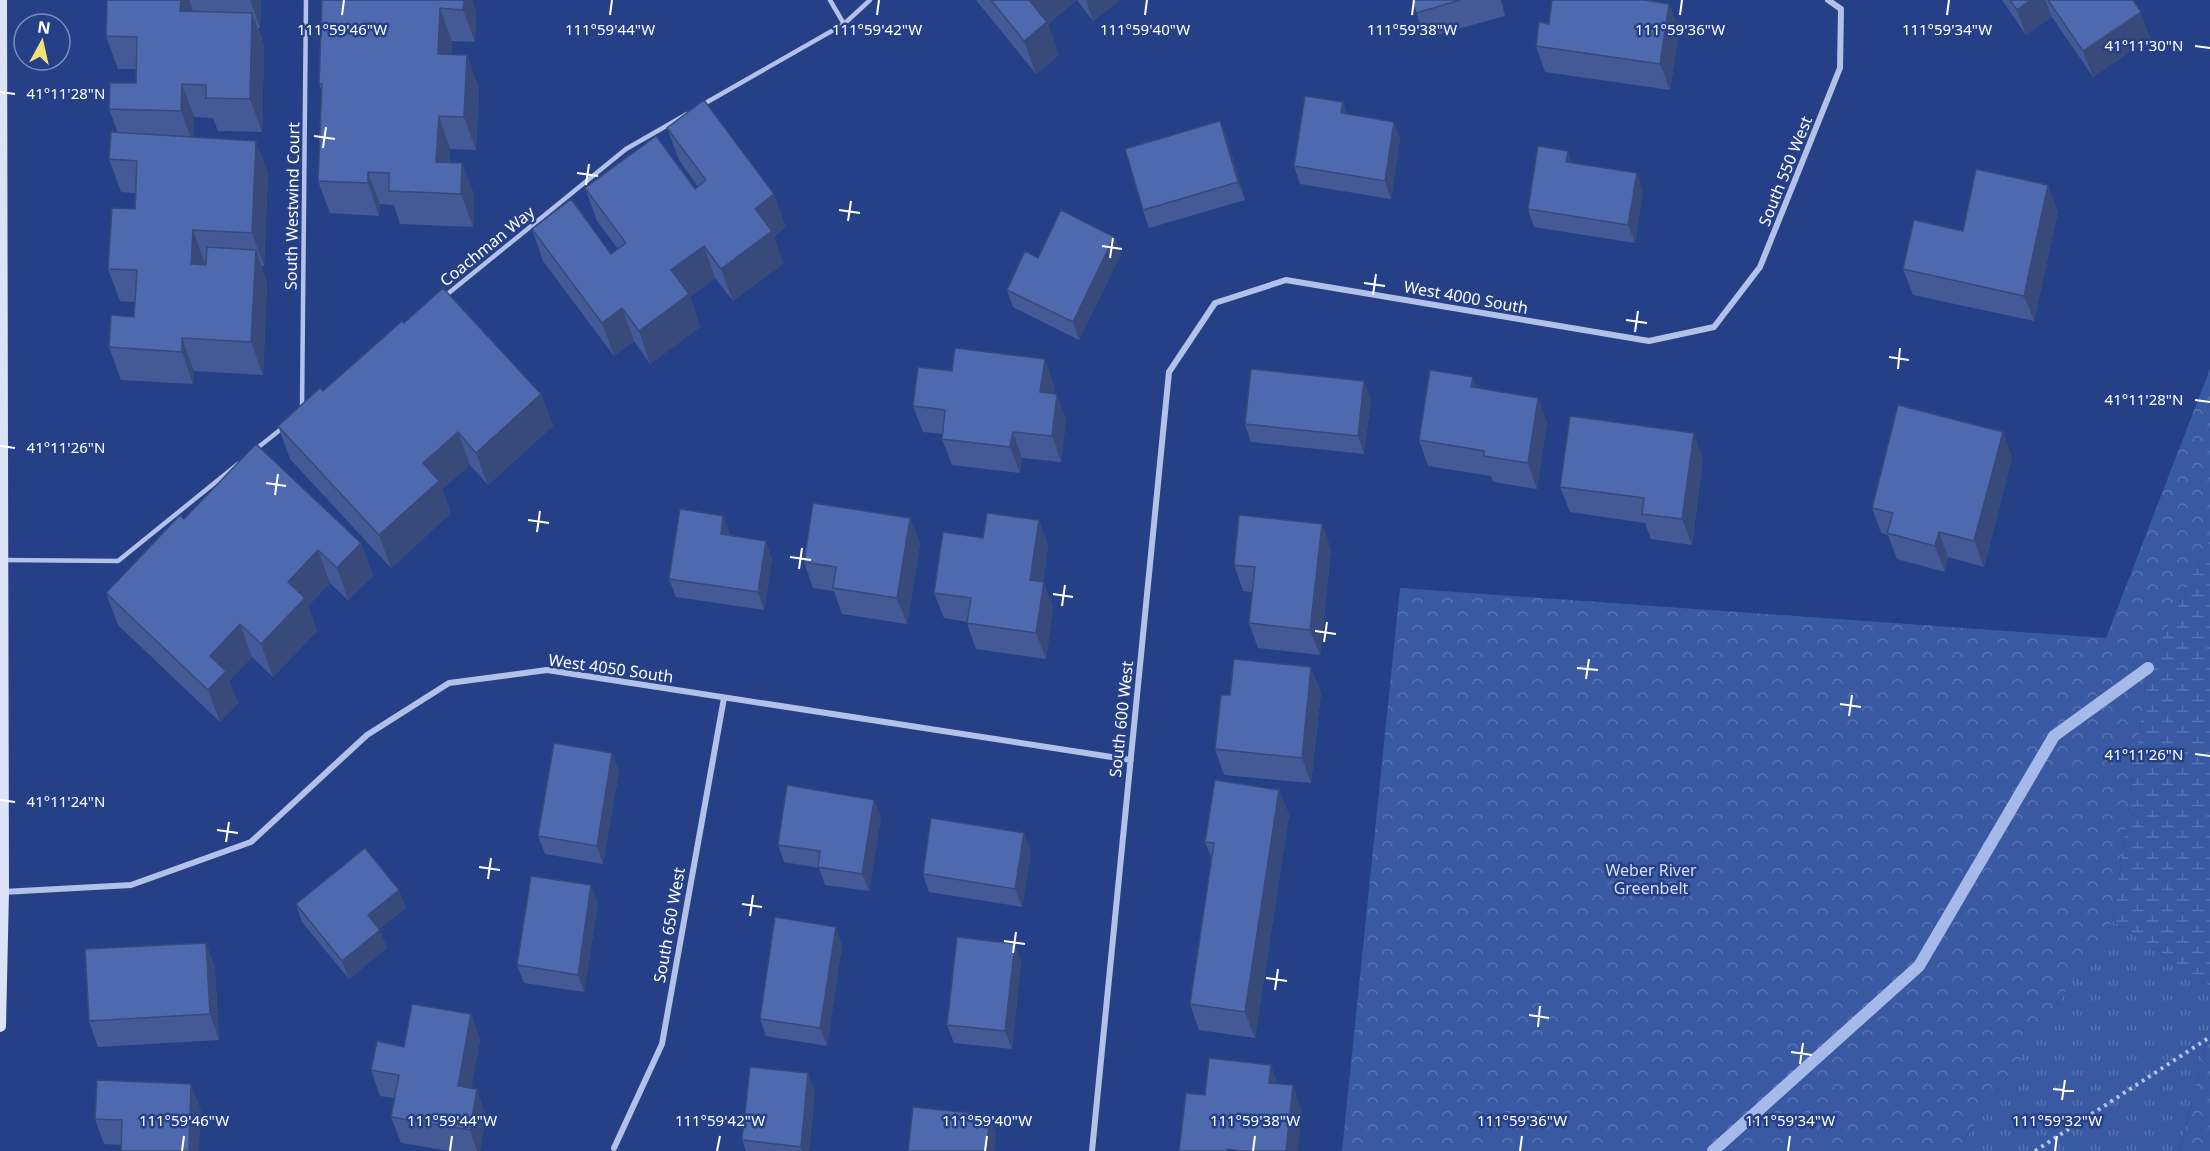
<svg xmlns="http://www.w3.org/2000/svg" width="2210" height="1151" font-family="'Noto Sans',sans-serif">
<defs>
<pattern id="grass-tufts" width="24" height="20" patternUnits="userSpaceOnUse" patternTransform="scale(1.5)"><rect width="24" height="20" fill="#3a59a3"/><path d="M3 7l-1-3M5 7V3M7 7l1-3M15 17l-1-3M17 17v-4M19 17l1-3" fill="none" stroke="#5872b1"/></pattern>
<pattern id="forest-crowns" width="20" height="18" patternUnits="userSpaceOnUse" patternTransform="scale(1.5)"><rect width="20" height="18" fill="#3a59a3"/><path d="M2 6a3 3 0 1 1 6 0M12 15a3 3 0 1 1 6 0" fill="none" stroke="#5872b1"/></pattern>
<pattern id="wetland-marsh" width="20" height="14" patternUnits="userSpaceOnUse" patternTransform="scale(1.5)"><rect width="20" height="14" fill="#3a59a3"/><path d="M1 5h8M5 5V1M11 12h8M15 12V8" fill="none" stroke="#5872b1"/></pattern>
</defs>
<rect width="100%" height="100%" fill="#264087"/>
<path fill="url(#grass-tufts)" d="M 2113,921 L 2210,986 L 2210,1027 L 2180,1151 L 1957,1151 Z"/>
<path fill="url(#forest-crowns)" d="M 2210,369 L 2210,539 L 2148,668 L 2113,921 L 1957,1151 L 1342,1151 L 1400,588 L 2106,638 Z
M 2210,1027 L 2210,1151 L 2180,1151 Z"/>
<path fill="url(#wetland-marsh)" d="M 2210,539 L 2210,986 L 2113,921 L 2148,668 Z"/>
<g fill="none" stroke-linecap="round" stroke-linejoin="round">
<path stroke="#a5bae9" stroke-width="12" d="M 1713,1151 L 1919,966 L 2054,736 L 2148,668"/>
<path stroke="#b1c1e8" stroke-width="4" stroke-dasharray="3 4.5" stroke-linecap="butt" d="M 2035,1151 L 2210,1037"/>
<path stroke="#b1c1e8" stroke-width="4.5" d="M 830,0 L 844,24
M 702,105 L 844,24 L 870,0
M 445,296 L 626,149 L 687,114
M 302,409 L 306,0
M 256,449 L 285,426
M 5,560 L 118,561 L 238,464"/>
<path stroke="#b1c1e8" stroke-width="6" d="M 3,892 L 131,885 L 251,842 L 367,735 L 449,683 L 547,670 L 1131,760
M 614,1148 L 662,1044 L 724,698
M 1092,1151 L 1169,372 L 1215,303 L 1286,280 L 1649,341 L 1714,327 L 1760,267 L 1840,68 L 1841,9 L 1828,0"/>
<path stroke="#dbe3f7" stroke-width="12" d="M 0,1026 L 3,892 L 1,0"/>
</g>
<path fill="#435a96" d="M 107,0 L 261,0 L 260,28 L 258,28 L 264,46 L 262,132 L 218,131 L 213,118 L 194,117 L 193,137 L 268,173 L 264,266 L 261,266 L 267,282 L 263,375 L 194,371 L 193,384 L 121,380 L 109,347 L 134,317 L 135,302 L 120,301 L 108,269 L 135,209 L 135,193 L 121,192 L 109,159 L 118,133 L 109,109 L 136,83 L 136,69 L 118,69 L 106,36 Z
M 322,0 L 472,0 L 476,13 L 475,42 L 452,41 L 451,55 L 479,88 L 476,150 L 450,149 L 450,162 L 462,163 L 474,195 L 473,227 L 400,224 L 394,205 L 380,204 L 379,216 L 330,213 L 318,181 L 322,92 L 319,84 Z
M 976,0 L 1120,0 L 1093,21 L 1077,0 L 1048,24 L 1059,55 L 1036,74 Z
M 1412,0 L 1501,0 L 1505,16 L 1425,38 Z
M 1552,0 L 1650,0 L 1650,1 L 1669,4 L 1679,30 L 1670,90 L 1545,72 L 1536,46 L 1549,24 Z
M 2002,0 L 2133,0 L 2150,38 L 2093,77 L 2052,17 L 2026,35 Z
M 1343,102 L 1347,114 L 1400,139 L 1391,199 L 1300,184 L 1294,166 Z
M 1220,121 L 1227,139 L 1245,200 L 1149,228 L 1143,210 Z
M 667,128 L 786,227 L 774,237 L 783,264 L 733,301 L 715,278 L 690,297 L 700,327 L 650,364 L 634,341 L 614,356 L 543,261 L 532,229 L 611,254 L 618,249 L 597,221 L 585,188 L 695,189 L 698,187 L 679,160 Z
M 1643,191 L 1635,243 L 1534,227 L 1528,209 Z
M 2058,211 L 2034,321 L 1913,295 L 1903,269 L 1963,231 Z
M 1114,237 L 1121,254 L 1079,340 L 1013,307 L 1007,290 L 1038,258 Z
M 404,323 L 541,394 L 553,426 L 488,485 L 470,465 L 442,489 L 451,513 L 391,568 L 290,459 L 278,426 L 323,391 Z
M 1054,385 L 1053,393 L 1066,419 L 1061,462 L 1022,458 L 1020,473 L 952,465 L 942,439 L 943,434 L 923,432 L 913,406 Z
M 1476,388 L 1538,398 L 1547,423 L 1537,489 L 1493,482 L 1491,476 L 1428,466 L 1419,440 Z
M 1371,399 L 1364,454 L 1251,442 L 1245,424 Z
M 2003,432 L 2012,458 L 1984,567 L 1948,557 L 1945,572 L 1897,559 L 1888,535 L 1881,533 L 1872,508 Z
M 1703,459 L 1692,545 L 1651,539 L 1645,523 L 1570,512 L 1560,487 Z
M 723,516 L 729,535 L 772,559 L 764,610 L 676,597 L 669,579 Z
M 910,518 L 920,544 L 907,624 L 842,614 L 834,591 L 813,588 L 804,562 Z
M 1039,520 L 1048,546 L 1043,582 L 1053,608 L 1046,659 L 976,649 L 967,623 L 967,622 L 944,618 L 934,593 L 983,538 Z
M 1322,524 L 1331,550 L 1320,655 L 1258,648 L 1249,623 L 1252,592 L 1243,591 L 1234,565 Z
M 361,543 L 373,576 L 348,600 L 330,583 L 308,606 L 317,631 L 273,677 L 252,657 L 229,681 L 238,703 L 220,722 L 118,625 L 106,593 Z
M 1321,692 L 1311,783 L 1224,775 L 1215,749 L 1230,695 Z
M 619,771 L 603,864 L 545,854 L 538,836 Z
M 1279,790 L 1289,815 L 1255,1038 L 1199,1030 L 1190,1004 L 1212,859 L 1205,842 Z
M 881,817 L 869,891 L 825,885 L 819,868 L 784,862 L 778,845 Z
M 1031,851 L 1022,907 L 929,892 L 923,874 Z
M 598,903 L 584,992 L 524,983 L 517,965 Z
M 296,904 L 406,908 L 379,929 L 387,948 L 349,979 L 302,922 Z
M 206,943 L 215,969 L 219,1040 L 98,1047 L 89,1021 Z
M 842,945 L 827,1046 L 766,1036 L 760,1019 Z
M 1021,961 L 1012,1049 L 954,1043 L 947,1025 Z
M 471,1014 L 480,1040 L 471,1088 L 486,1115 L 480,1151 L 450,1151 L 401,1143 L 391,1117 L 395,1098 L 380,1096 L 371,1070 L 404,1047 Z
M 815,1091 L 809,1151 L 746,1151 L 742,1140 Z
M 201,1110 L 122,1145 L 104,1144 L 95,1119 Z"/>
<path fill="#374a7a" d="M 181,0 L 189,0 L 193,11 L 180,11 Z
M 250,0 L 261,0 L 260,28 Z
M 464,0 L 472,0 L 476,13 L 475,42 L 463,10 Z
M 1028,0 L 1077,0 L 1048,24 L 1059,55 L 1036,74 L 1024,41 Z
M 1086,0 L 1120,0 L 1093,21 Z
M 2031,0 L 2045,0 L 2052,17 L 2026,35 L 2017,10 Z
M 1669,4 L 1679,30 L 1670,90 L 1660,64 Z
M 440,8 L 452,41 L 450,87 L 438,54 Z
M 2141,12 L 2150,38 L 2093,77 L 2083,51 Z
M 252,13 L 264,46 L 262,132 L 250,99 Z
M 467,55 L 479,88 L 476,150 L 464,117 Z
M 182,84 L 194,117 L 193,144 L 181,111 Z
M 1343,102 L 1349,119 L 1341,113 Z
M 439,116 L 450,149 L 448,194 L 436,162 Z
M 1220,121 L 1227,139 L 1245,200 L 1238,182 Z
M 1394,122 L 1400,139 L 1391,199 L 1385,181 Z
M 256,141 L 268,173 L 264,266 L 252,233 Z
M 1568,151 L 1574,169 L 1566,162 Z
M 462,163 L 474,195 L 473,227 L 461,194 Z
M 368,172 L 380,204 L 379,216 L 368,183 Z
M 1637,173 L 1643,191 L 1635,243 L 1628,225 Z
M 2048,185 L 2058,211 L 2034,321 L 2024,296 Z
M 774,194 L 786,227 L 774,237 L 783,264 L 733,301 L 721,269 L 755,209 Z
M 193,230 L 205,263 L 203,297 L 191,264 Z
M 1114,237 L 1121,254 L 1079,340 L 1073,322 Z
M 704,246 L 715,278 L 690,297 L 700,327 L 650,364 L 639,331 L 671,270 Z
M 256,250 L 267,282 L 263,375 L 251,342 Z
M 622,308 L 634,341 L 614,356 L 602,323 Z
M 182,338 L 194,371 L 193,384 L 182,352 Z
M 1045,359 L 1054,385 L 1050,418 L 1040,392 Z
M 1473,377 L 1482,403 L 1471,387 Z
M 1364,381 L 1371,399 L 1364,454 L 1358,436 Z
M 541,394 L 553,426 L 488,485 L 476,453 Z
M 1057,394 L 1066,419 L 1061,462 L 1052,436 Z
M 1538,398 L 1547,423 L 1537,489 L 1528,463 Z
M 458,432 L 470,465 L 442,489 L 451,513 L 391,568 L 379,535 L 423,463 Z
M 1013,432 L 1022,458 L 1020,473 L 1010,447 Z
M 2003,432 L 2012,458 L 1984,567 L 1974,541 Z
M 1694,433 L 1703,459 L 1692,545 L 1682,519 Z
M 723,516 L 730,533 L 727,552 L 721,534 Z
M 910,518 L 920,544 L 907,624 L 897,598 Z
M 1039,520 L 1048,546 L 1040,606 L 1030,580 Z
M 1322,524 L 1331,550 L 1320,655 L 1310,630 Z
M 1939,532 L 1948,557 L 1945,572 L 1935,546 Z
M 766,541 L 772,559 L 764,610 L 758,592 Z
M 361,543 L 373,576 L 348,600 L 337,568 Z
M 318,550 L 330,583 L 308,606 L 317,631 L 273,677 L 261,644 L 288,582 Z
M 1044,582 L 1053,608 L 1046,659 L 1036,633 Z
M 240,624 L 252,657 L 229,681 L 238,703 L 220,722 L 208,690 L 210,656 Z
M 1311,667 L 1321,692 L 1311,783 L 1302,758 Z
M 612,753 L 619,771 L 603,864 L 597,846 Z
M 1279,790 L 1289,815 L 1255,1038 L 1245,1012 Z
M 874,800 L 881,817 L 869,891 L 862,874 Z
M 1024,833 L 1031,851 L 1022,907 L 1015,889 Z
M 591,885 L 598,903 L 584,992 L 578,975 Z
M 399,890 L 406,908 L 374,933 L 368,915 Z
M 836,927 L 842,945 L 827,1046 L 820,1028 Z
M 380,930 L 387,948 L 349,979 L 342,961 Z
M 206,943 L 215,969 L 219,1040 L 210,1014 Z
M 1015,944 L 1021,961 L 1012,1049 L 1005,1031 Z
M 471,1014 L 480,1040 L 467,1112 L 458,1086 Z
M 1271,1065 L 1280,1091 L 1269,1083 Z
M 808,1073 L 815,1091 L 809,1151 L 802,1151 L 801,1147 Z
M 191,1084 L 201,1110 L 199,1151 L 189,1151 Z
M 1293,1085 L 1302,1111 L 1298,1151 L 1286,1151 Z
M 477,1089 L 486,1115 L 480,1151 L 477,1151 L 470,1130 Z
M 990,1115 L 996,1133 L 995,1151 L 986,1151 Z"/>
<path fill="#4e69ae" stroke="#374a7a" stroke-width="1.5" d="M 107,0 L 181,0 L 180,11 L 252,13 L 250,99 L 206,98 L 206,85 L 182,84 L 181,111 L 109,109 L 110,83 L 136,83 L 137,37 L 106,36 Z
M 322,0 L 464,0 L 463,10 L 440,8 L 438,54 L 467,55 L 464,117 L 439,116 L 436,162 L 462,163 L 461,194 L 389,191 L 389,173 L 368,172 L 368,183 L 318,181 L 322,84 L 319,84 Z
M 991,0 L 1029,0 L 1047,22 L 1024,41 Z
M 1412,0 L 1460,0 L 1416,13 Z
M 1552,0 L 1644,0 L 1669,4 L 1660,64 L 1536,46 L 1539,22 L 1549,24 Z
M 2010,0 L 2031,0 L 2017,10 Z
M 2048,0 L 2133,0 L 2141,12 L 2083,51 Z
M 1305,96 L 1343,102 L 1341,113 L 1394,122 L 1385,181 L 1294,166 Z
M 704,100 L 774,194 L 755,209 L 772,231 L 721,269 L 704,246 L 671,270 L 689,294 L 639,331 L 622,308 L 602,323 L 532,229 L 571,199 L 611,254 L 626,243 L 585,188 L 656,136 L 695,189 L 706,180 L 667,128 Z
M 1220,121 L 1238,182 L 1143,210 L 1125,149 Z
M 111,132 L 256,141 L 252,233 L 193,230 L 191,264 L 206,265 L 207,247 L 256,250 L 251,342 L 182,338 L 182,352 L 109,347 L 111,315 L 134,317 L 137,270 L 108,269 L 112,208 L 135,209 L 137,161 L 109,159 Z
M 1538,146 L 1568,151 L 1566,162 L 1637,173 L 1628,225 L 1528,209 Z
M 1976,169 L 2048,185 L 2024,296 L 1903,269 L 1914,220 L 1963,231 Z
M 1061,210 L 1114,237 L 1073,322 L 1007,290 L 1025,251 L 1038,258 Z
M 443,288 L 541,394 L 476,453 L 458,432 L 423,463 L 439,481 L 379,535 L 278,426 L 320,388 L 323,391 L 402,321 L 404,323 Z
M 955,348 L 1045,359 L 1040,392 L 1057,394 L 1052,436 L 1013,432 L 1010,447 L 942,439 L 945,410 L 913,406 L 918,367 L 952,371 Z
M 1251,369 L 1364,381 L 1358,436 L 1245,424 Z
M 1430,370 L 1473,377 L 1471,387 L 1538,398 L 1528,463 L 1484,456 L 1484,451 L 1419,440 Z
M 1898,405 L 2003,432 L 1974,541 L 1939,532 L 1935,546 L 1887,533 L 1893,513 L 1872,508 Z
M 1570,416 L 1694,433 L 1682,519 L 1642,514 L 1644,498 L 1560,487 Z
M 256,444 L 361,543 L 337,568 L 318,550 L 288,582 L 305,598 L 261,644 L 240,624 L 210,656 L 226,671 L 208,690 L 106,593 L 180,515 L 184,519 Z
M 813,503 L 910,518 L 897,598 L 833,588 L 836,567 L 804,562 Z
M 680,509 L 723,516 L 721,534 L 766,541 L 758,592 L 669,579 Z
M 987,513 L 1039,520 L 1030,580 L 1044,582 L 1036,633 L 967,623 L 971,598 L 934,593 L 943,532 L 983,538 Z
M 1239,515 L 1322,524 L 1310,630 L 1249,623 L 1255,567 L 1234,565 Z
M 1234,659 L 1311,667 L 1302,758 L 1215,749 L 1221,695 L 1230,695 Z
M 554,743 L 612,753 L 597,846 L 538,836 Z
M 1215,780 L 1279,790 L 1245,1012 L 1190,1004 L 1214,843 L 1205,842 Z
M 787,785 L 874,800 L 862,874 L 818,867 L 820,851 L 778,845 Z
M 931,818 L 1024,833 L 1015,889 L 923,874 Z
M 365,848 L 399,890 L 368,915 L 380,930 L 342,961 L 296,904 Z
M 531,876 L 591,885 L 578,975 L 517,965 Z
M 775,917 L 836,927 L 820,1028 L 760,1019 Z
M 957,937 L 1015,944 L 1005,1031 L 947,1025 Z
M 206,943 L 210,1014 L 89,1021 L 85,949 Z
M 412,1004 L 471,1014 L 458,1086 L 477,1089 L 470,1130 L 391,1117 L 399,1075 L 371,1070 L 377,1041 L 404,1047 Z
M 1209,1058 L 1271,1065 L 1269,1083 L 1293,1085 L 1286,1151 L 1241,1151 L 1227,1149 L 1227,1151 L 1179,1151 L 1186,1093 L 1205,1095 Z
M 750,1067 L 808,1073 L 801,1147 L 742,1140 Z
M 97,1080 L 191,1084 L 189,1151 L 121,1151 L 122,1120 L 95,1119 Z
M 913,1107 L 990,1115 L 986,1151 L 908,1151 Z"/>
<path fill="none" stroke="#fff" stroke-width="2" d="M 342,15 L 344,0M 610,15 L 612,0M 877,15 L 879,0M 1145,15 L 1147,0M 1412,15 L 1414,0M 1680,15 L 1682,0M 1947,15 L 1949,0M 2195,46 L 2210,48M 0,92 L 15,94M 314,136 L 335,139M 323,148 L 326,127M 577,173 L 598,176M 586,185 L 589,164M 839,210 L 860,213M 848,221 L 851,201M 1102,246 L 1122,249M 1110,258 L 1113,238M 1364,283 L 1385,286M 1373,295 L 1376,274M 1626,320 L 1647,323M 1635,332 L 1638,311M 1889,357 L 1909,360M 1898,369 L 1900,348M 2195,400 L 2210,402M 0,446 L 15,448M 266,483 L 286,486M 275,495 L 278,474M 528,520 L 549,523M 537,532 L 540,511M 790,557 L 811,560M 799,569 L 802,548M 1053,594 L 1073,597M 1062,606 L 1065,585M 1315,631 L 1336,634M 1324,642 L 1327,622M 1577,668 L 1598,670M 1586,679 L 1589,659M 1840,704 L 1861,707M 1849,716 L 1852,695M 2195,754 L 2210,756M 0,800 L 15,802M 217,830 L 238,833M 226,842 L 229,822M 479,867 L 500,870M 488,879 L 491,858M 742,904 L 762,907M 750,916 L 753,895M 1004,941 L 1025,944M 1013,953 L 1016,932M 1266,978 L 1287,981M 1275,990 L 1278,969M 1529,1015 L 1549,1018M 1538,1027 L 1540,1006M 1791,1052 L 1812,1055M 1800,1064 L 1803,1043M 2053,1089 L 2074,1091M 2062,1100 L 2065,1080M 182,1151 L 184,1136M 450,1151 L 452,1136M 717,1151 L 720,1136M 985,1151 L 987,1136M 1253,1151 L 1255,1136M 1520,1151 L 1522,1136M 1788,1151 L 1790,1136M 2055,1151 L 2057,1136"/>
<g text-anchor="middle" stroke-width="5" stroke-linejoin="round" paint-order="stroke">
<g font-size="16" fill="#fff" stroke="#264087">
<text transform="translate(1785 171) rotate(-68)" y="6">South 550 West</text>
<text transform="translate(292 206) rotate(-89)" y="6">South Westwind Court</text>
<text transform="translate(487 246) rotate(-39)" y="6">Coachman Way</text>
<text transform="translate(1466 297) rotate(10)" y="6">West 4000 South</text>
<text transform="translate(611 668) rotate(8)" y="6">West 4050 South</text>
<text transform="translate(1121 719) rotate(-84)" y="6">South 600 West</text>
<text transform="translate(669 925) rotate(-80)" y="6">South 650 West</text>
</g>
<g font-size="16" fill="#d5def7" stroke="#264087">
<text x="1651" y="876">Weber River<tspan x="1651" dy="18">Greenbelt</tspan></text>
</g>
</g>
<g font-size="15" text-anchor="middle" fill="#fff" stroke="#264087" stroke-width="5" stroke-linejoin="round" paint-order="stroke">
<text x="342" y="35">111°59'46"W</text>
<text x="610" y="35">111°59'44"W</text>
<text x="877" y="35">111°59'42"W</text>
<text x="1145" y="35">111°59'40"W</text>
<text x="1412" y="35">111°59'38"W</text>
<text x="1680" y="35">111°59'36"W</text>
<text x="1947" y="35">111°59'34"W</text>
<text x="2144" y="51">41°11'30"N</text>
<text x="66" y="99">41°11'28"N</text>
<text x="2144" y="405">41°11'28"N</text>
<text x="66" y="453">41°11'26"N</text>
<text x="2144" y="760">41°11'26"N</text>
<text x="66" y="807">41°11'24"N</text>
<text x="184" y="1126">111°59'46"W</text>
<text x="452" y="1126">111°59'44"W</text>
<text x="720" y="1126">111°59'42"W</text>
<text x="987" y="1126">111°59'40"W</text>
<text x="1255" y="1126">111°59'38"W</text>
<text x="1522" y="1126">111°59'36"W</text>
<text x="1790" y="1126">111°59'34"W</text>
<text x="2057" y="1126">111°59'32"W</text>
</g>
<g transform="translate(42 42) rotate(8)"><circle r="28" fill="#264087" stroke="#7d8cb7" stroke-width="1.5"/>
<path d="M0-4.5L10 22L0 15L-10 22Z" fill="#f2e276"/>
<text y="-9" font-size="16" font-weight="bold" text-anchor="middle" fill="#ffffff">N</text>
</g>
</svg>
